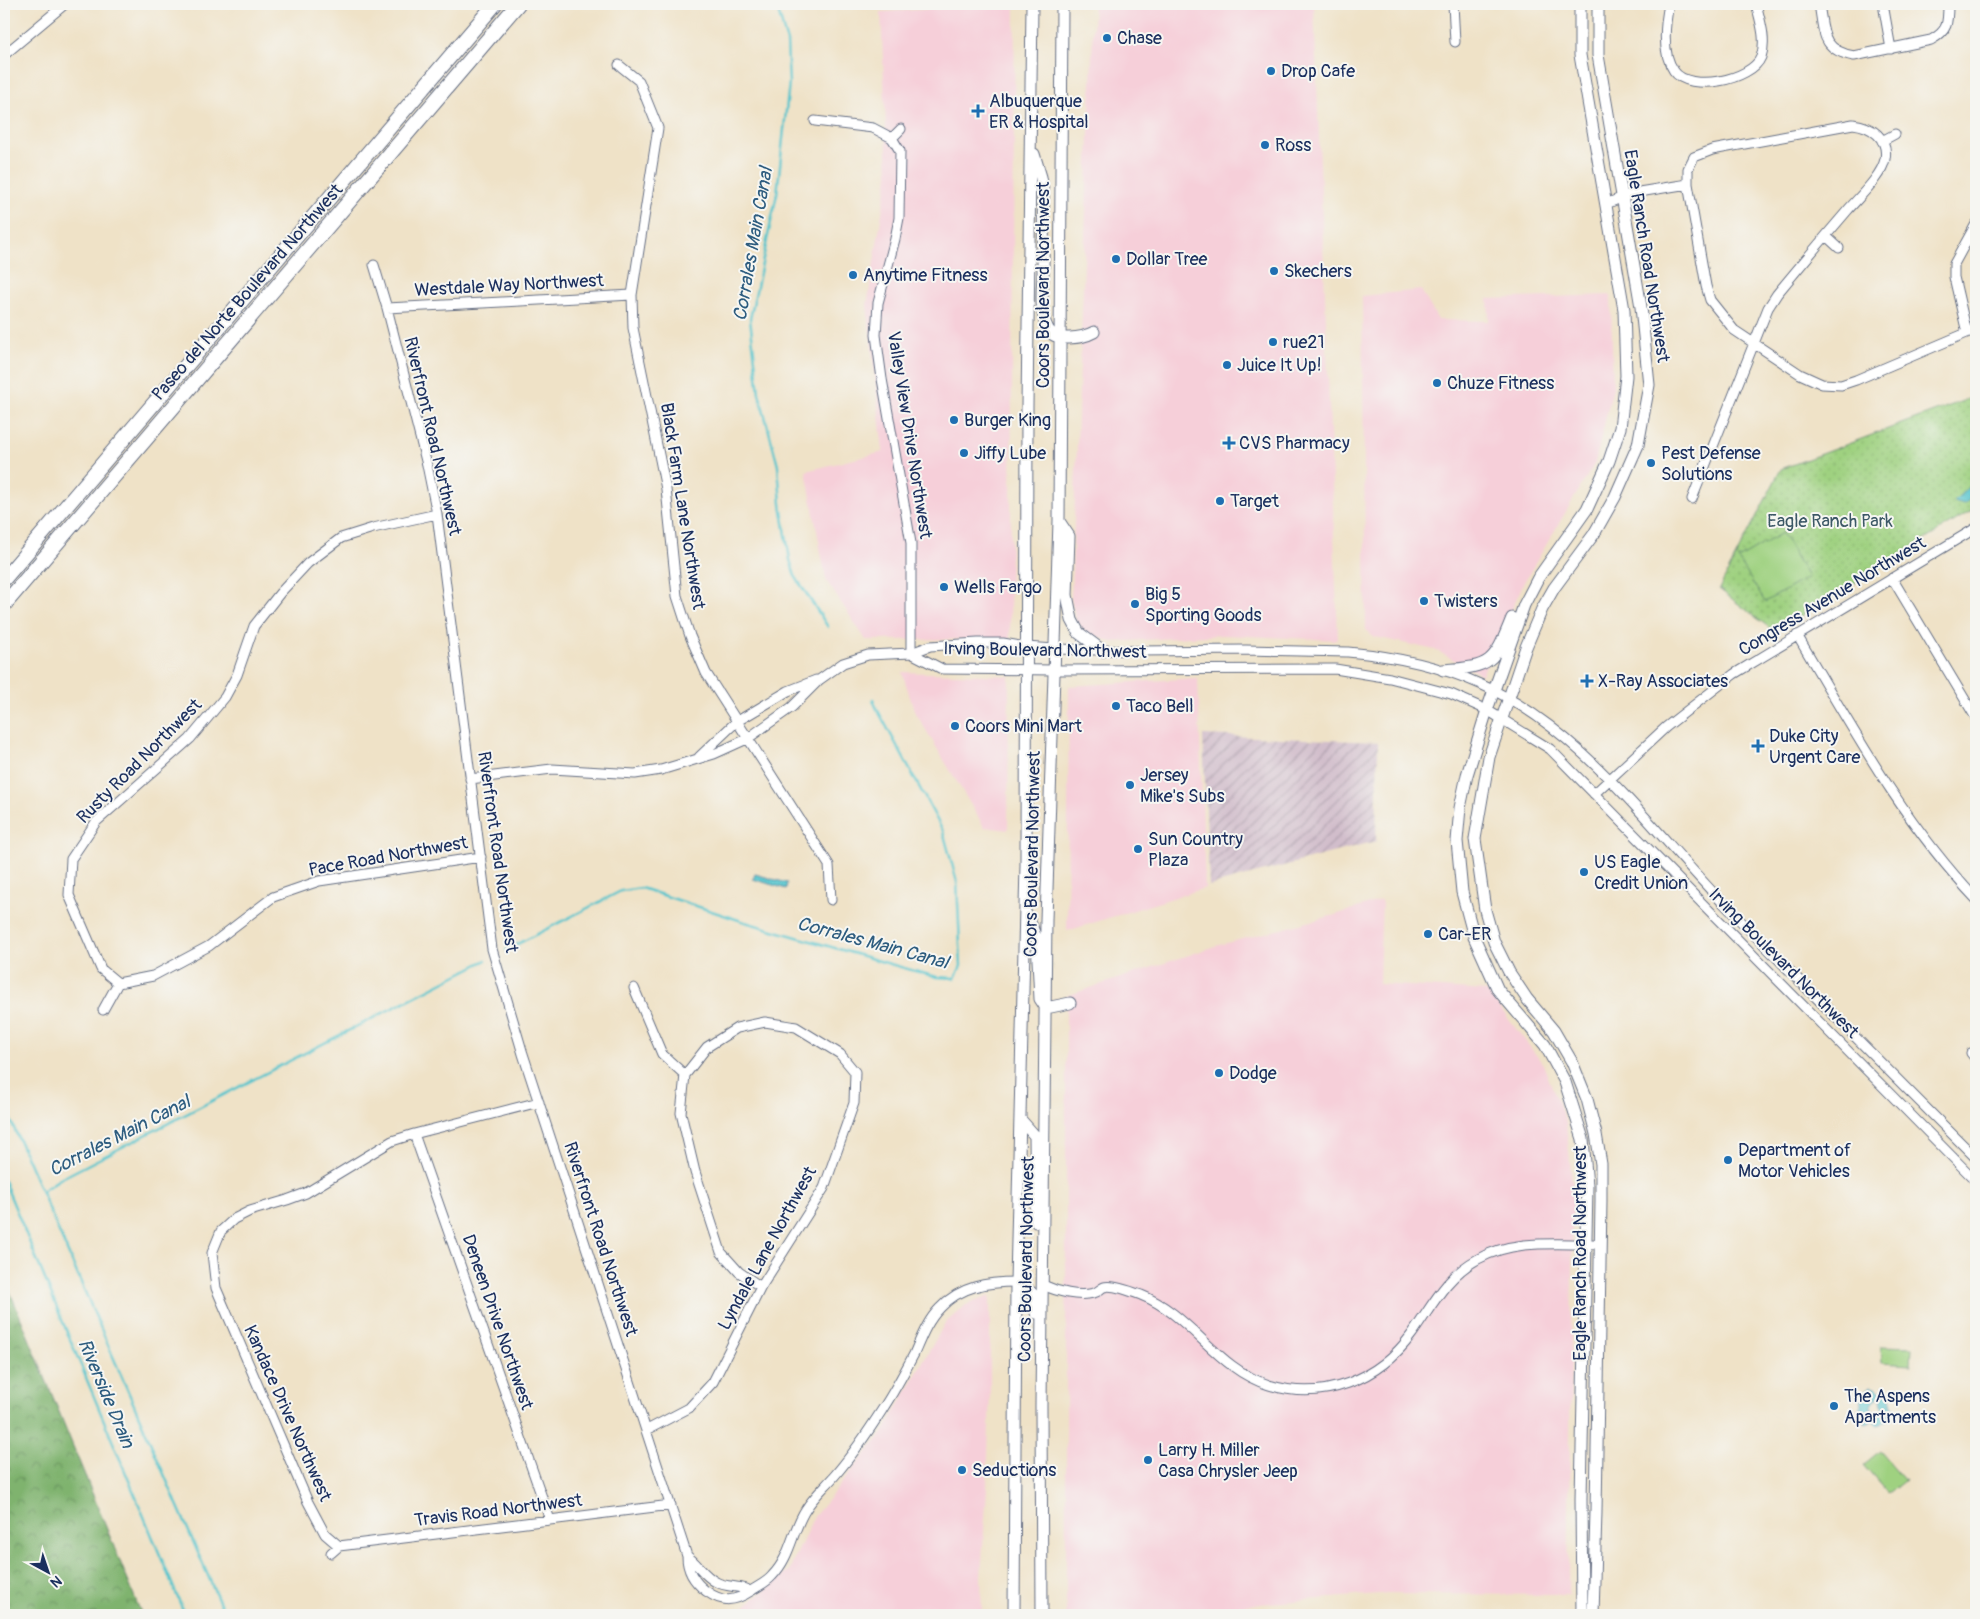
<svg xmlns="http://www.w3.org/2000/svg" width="1980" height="1619" font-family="Pangolin,sans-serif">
<defs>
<pattern id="industrial-furrows" width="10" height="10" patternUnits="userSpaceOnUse" patternTransform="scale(1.25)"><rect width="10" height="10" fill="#d1bdcb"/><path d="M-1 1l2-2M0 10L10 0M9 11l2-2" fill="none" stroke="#a99aa8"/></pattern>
<pattern id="grass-dots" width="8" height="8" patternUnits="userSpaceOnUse" patternTransform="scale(1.25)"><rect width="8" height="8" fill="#9fd180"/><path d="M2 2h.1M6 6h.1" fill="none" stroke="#88b471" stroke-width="1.8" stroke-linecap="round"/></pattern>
<pattern id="forest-crowns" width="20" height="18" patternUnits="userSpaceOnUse" patternTransform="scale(1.25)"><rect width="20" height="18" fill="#7fb36e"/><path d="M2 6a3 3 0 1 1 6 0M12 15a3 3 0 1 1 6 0" fill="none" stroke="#67925e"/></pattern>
<pattern id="water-ripples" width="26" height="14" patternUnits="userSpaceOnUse" patternTransform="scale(1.25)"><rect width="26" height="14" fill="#58c5cd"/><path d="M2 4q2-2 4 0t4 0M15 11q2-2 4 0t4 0" fill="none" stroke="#48a0aa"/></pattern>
</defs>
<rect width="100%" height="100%" fill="#f6f6f2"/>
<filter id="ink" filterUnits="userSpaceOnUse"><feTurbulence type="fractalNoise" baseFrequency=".02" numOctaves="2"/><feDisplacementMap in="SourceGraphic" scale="10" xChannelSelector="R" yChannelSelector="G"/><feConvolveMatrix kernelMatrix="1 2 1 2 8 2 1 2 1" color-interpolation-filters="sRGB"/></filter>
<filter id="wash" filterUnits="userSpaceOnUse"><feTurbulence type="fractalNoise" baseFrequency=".0096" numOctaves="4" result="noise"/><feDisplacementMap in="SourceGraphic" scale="20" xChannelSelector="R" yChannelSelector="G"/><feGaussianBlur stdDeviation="1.12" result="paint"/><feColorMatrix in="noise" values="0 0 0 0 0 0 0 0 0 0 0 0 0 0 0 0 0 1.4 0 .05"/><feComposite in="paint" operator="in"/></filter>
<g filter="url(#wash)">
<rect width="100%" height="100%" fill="#efe2c7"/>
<path fill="#f6cfd9" d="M 1015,4 L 1010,639 L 866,640 L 826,580 L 806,471 L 883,452 L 867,305 L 888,176 L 881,12 Z
M 1094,4 L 1314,4 L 1338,640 L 1222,635 L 1112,642 L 1084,631 L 1076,620 L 1071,599 Z
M 1421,290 L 1438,320 L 1489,321 L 1488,299 L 1611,295 L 1613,388 L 1595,463 L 1524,582 L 1482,675 L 1435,650 L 1371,636 L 1366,630 L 1362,296 Z
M 902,672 L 1009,676 L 1008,830 L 984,827 L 914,710 Z
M 1198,678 L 1205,888 L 1067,931 L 1069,686 Z
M 1382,900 L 1379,984 L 1487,991 L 1543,1064 L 1566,1123 L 1573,1190 L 1568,1595 L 1378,1594 L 1128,1615 L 1066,1615 L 1066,996 L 1219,945 L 1335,915 Z
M 990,1296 L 990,1389 L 987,1489 L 981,1576 L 982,1614 L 734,1615 L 789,1571 L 813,1518 L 883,1433 L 945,1323 L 966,1305 Z"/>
<path fill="url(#industrial-furrows)" d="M 1203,735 L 1378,742 L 1376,841 L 1209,886 Z"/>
<path fill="url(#grass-dots)" stroke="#5d806f" d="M 1976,396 L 1976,508 L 1775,632 L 1719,589 L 1781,469 Z"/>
<path fill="url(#forest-crowns)" stroke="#4d7166" d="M 4,1276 L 4,1277 L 142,1615 L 4,1615 Z"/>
<path fill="#9fd180" stroke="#5d806f" d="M 1782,533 L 1808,577 L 1765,602 L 1738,559 Z
M 1881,1346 L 1912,1347 L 1911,1365 L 1882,1363 Z
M 1880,1451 L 1905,1480 L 1888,1494 L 1863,1465 Z"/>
<path fill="url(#water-ripples)" stroke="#3a7a96" d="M 1976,480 L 1976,494 L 1964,504 L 1954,501 Z
M 755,874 L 787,883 L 786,889 L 753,879 Z
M 1871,1386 L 1876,1387 L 1881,1391 L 1878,1398 L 1875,1399 L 1871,1405 L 1871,1409 L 1874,1411 L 1871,1422 L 1866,1424 L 1860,1414 L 1861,1395 Z
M 1886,1390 L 1890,1395 L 1892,1405 L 1898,1412 L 1897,1416 L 1885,1421 L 1882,1424 L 1877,1425 L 1874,1422 L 1877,1413 L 1883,1409 L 1881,1399 Z"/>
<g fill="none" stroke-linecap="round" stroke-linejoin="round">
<path stroke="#58c5cd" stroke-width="2.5" d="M 776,4 L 787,42 L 789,83 L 777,194 L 750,319 L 759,393 L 778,466 L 781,504 L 790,560 L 795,576 L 828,627
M 506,950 L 621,891 L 641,888 L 745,922 L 904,968 L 937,977 L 955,978 L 961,966 L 957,882 L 943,831 L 876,707 L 873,699
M 4,1105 L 225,1615
M 4,1181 L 185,1615
M 42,1191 L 58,1180 L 486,960"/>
</g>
</g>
<g filter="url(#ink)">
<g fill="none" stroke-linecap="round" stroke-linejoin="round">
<defs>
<path id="minor" d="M 1453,4 L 1455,42
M 1669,4 C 1665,24 1661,53 1674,71 C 1689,93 1752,80 1761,57 C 1767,40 1760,20 1756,4
M 1819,4 C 1824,32 1821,50 1854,56 L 1931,40 C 1948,31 1948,23 1948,4
M 1883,4 L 1891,49
M 4,55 L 65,4
M 619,65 L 639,81 L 658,128 L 632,295 L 633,328 L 666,489 L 677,596 L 690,636 L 706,673 L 829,865 L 831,900
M 815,121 L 873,128 L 892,138 L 900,151 L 899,218 L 895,239 L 878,303 L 876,335 L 882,379 L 911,543 L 911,653
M 892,138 L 901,129
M 1882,141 L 1895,134
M 1606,204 L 1633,193 L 1688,184
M 1826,236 L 1839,248
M 374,265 L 387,308 L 427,465 L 437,514 L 492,949 L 523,1054 L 687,1556 C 687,1570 694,1582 706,1591 C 723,1603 734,1602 751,1591 C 758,1586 766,1583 772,1576 C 791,1557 792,1530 806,1509 C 814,1496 826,1486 836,1474 C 853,1454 868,1432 882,1410 C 894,1392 904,1373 914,1354 C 921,1338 927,1321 940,1308 C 960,1286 988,1282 1016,1282
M 387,308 L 632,295
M 1967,333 L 1954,277 L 1954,264 L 1976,224
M 1692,499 L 1768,308 L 1777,294 C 1800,266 1823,239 1847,211 C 1858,198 1882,176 1885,159 C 1889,138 1871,126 1853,124 L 1712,150 L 1694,157 L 1688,169 L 1688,184 L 1706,286 L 1710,300 L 1734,330 L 1800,374 L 1822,384 L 1841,385 L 1856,380 L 1976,329
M 1892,578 L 1976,718
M 1797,635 C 1851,726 1903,822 1976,899
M 911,653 L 942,669 L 1054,670 L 1335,669 L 1390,678 L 1451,694 L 1487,710 L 1550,749 L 1976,1181
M 699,757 L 736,722 L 788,691 L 816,680
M 470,779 L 552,769 L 635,774 L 661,770 L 714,754 L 747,739 L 792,707 L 819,680 L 843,663 L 868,655 L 911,653 L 930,646 L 978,643 L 1003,643 L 1026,647 L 1055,649 L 1138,651 L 1246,650 L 1348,652 C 1393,656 1438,665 1480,684 C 1581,728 1650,828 1725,905 C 1808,990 1892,1074 1976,1158
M 1594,794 L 1666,727 L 1734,674 L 1976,528
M 118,983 L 101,969 L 69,895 L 71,859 L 96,822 L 190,739 L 225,697 L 237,675 L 254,626 L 280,593 L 308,563 L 341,538 L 373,528 L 437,514
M 118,983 L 153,976 L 209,946 L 273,897 L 319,881 L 481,857
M 634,988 L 662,1054 L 685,1075 L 681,1113 L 695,1172 L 721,1252 L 739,1272 L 761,1287
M 103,1010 L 118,983
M 1971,1053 L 1976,1059
M 414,1134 L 550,1520
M 1043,1285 C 1058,1292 1078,1297 1094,1293 C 1098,1292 1101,1288 1104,1287 C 1112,1284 1133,1292 1141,1295 C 1192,1315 1216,1369 1269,1385 C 1323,1402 1379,1380 1412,1334 C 1432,1306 1446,1276 1478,1259 C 1516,1238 1559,1245 1600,1244
M 647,1430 L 689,1408 L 713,1382 L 761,1287 L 824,1188 L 854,1103 L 855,1072 L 840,1054 L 796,1027 L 765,1022 L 737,1028 L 707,1047 L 685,1075
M 339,1546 L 325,1534 L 308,1502 L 216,1288 L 212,1253 L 221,1231 L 234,1219 L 250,1211 L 287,1200 L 306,1193 L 392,1141 L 414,1134 L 539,1102
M 331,1553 L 339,1546 L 671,1505
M 687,1556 C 698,1564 704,1576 716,1582 C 727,1588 740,1585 750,1591"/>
<path id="major" d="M 1580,4 L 1580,55 L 1624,310 L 1626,376 L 1620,428 L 1609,461 L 1587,509 L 1538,578 L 1524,605 L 1487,710 L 1467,775 L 1460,808 L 1457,841 L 1462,892 L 1474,937 L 1498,990 L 1545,1045 L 1565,1082 L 1583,1139 L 1587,1186 L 1581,1499 L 1582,1615
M 1034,154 L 1041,177 L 1043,190 C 1044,218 1043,247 1043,276 C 1042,291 1040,315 1048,329 C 1055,343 1083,338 1094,332
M 1059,521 L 1069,536 L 1067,595 L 1072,620 L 1079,633 L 1103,651
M 1443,670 C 1492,667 1494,663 1512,618
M 1028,916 L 1037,941 L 1040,999 L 1046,1008 L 1070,1003
M 1020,1119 L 1035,1136 L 1036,1222
M 1016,1282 C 1032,1291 1036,1293 1036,1313
M 1014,1615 L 1016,1282 L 1026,865 L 1027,407 L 1032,4
M 1042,1615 L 1041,1406 L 1046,920 L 1059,521 L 1062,4
M 1593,1615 L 1596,1512 L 1601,1200 L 1601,1164 L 1596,1134 L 1587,1099 L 1572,1062 L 1554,1031 L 1527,999 L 1509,972 L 1494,942 L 1485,910 L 1475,839 L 1489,757 L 1526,647 L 1542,609 L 1554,588 L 1594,534 L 1615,497 L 1638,445 L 1649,385 L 1641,307 L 1598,55 L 1598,4"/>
<path id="highway" d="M 4,579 L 495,4
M 4,605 L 518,4"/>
</defs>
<use href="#minor" stroke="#656e83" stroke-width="11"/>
<use href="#major" stroke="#656e83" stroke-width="13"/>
<use href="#highway" stroke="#656e83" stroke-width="16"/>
<use href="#minor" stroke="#fff" stroke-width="9"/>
<use href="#major" stroke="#fff" stroke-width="11"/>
<use href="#highway" stroke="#fff" stroke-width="14"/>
</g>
</g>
<g fill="#1f6fb2" stroke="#f6f6f2" stroke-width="2">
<circle cx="1107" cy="38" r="5"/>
<circle cx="1271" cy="71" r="5"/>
<path d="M975.5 103.5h5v5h5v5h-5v5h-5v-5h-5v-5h5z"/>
<circle cx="1265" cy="145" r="5"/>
<circle cx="1116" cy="259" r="5"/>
<circle cx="1274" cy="271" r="5"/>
<circle cx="853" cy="275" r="5"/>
<circle cx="1273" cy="342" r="5"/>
<circle cx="1227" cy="365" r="5"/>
<circle cx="1437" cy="383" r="5"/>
<circle cx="954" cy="420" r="5"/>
<path d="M1226.5 435.5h5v5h5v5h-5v5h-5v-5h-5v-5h5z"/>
<circle cx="964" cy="453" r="5"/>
<circle cx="1651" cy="463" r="5"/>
<circle cx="1220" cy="501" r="5"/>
<circle cx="944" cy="587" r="5"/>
<circle cx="1424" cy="601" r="5"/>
<circle cx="1135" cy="604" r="5"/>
<path d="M1584.5 673.5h5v5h5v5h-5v5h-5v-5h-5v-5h5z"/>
<circle cx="1116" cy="706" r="5"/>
<circle cx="955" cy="726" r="5"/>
<path d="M1755.5 738.5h5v5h5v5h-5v5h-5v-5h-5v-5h5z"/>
<circle cx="1130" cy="785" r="5"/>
<circle cx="1138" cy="849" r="5"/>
<circle cx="1584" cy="872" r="5"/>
<circle cx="1428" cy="934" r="5"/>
<circle cx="1219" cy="1073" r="5"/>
<circle cx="1728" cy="1160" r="5"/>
<circle cx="1834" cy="1406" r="5"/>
<circle cx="1148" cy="1460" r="5"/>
<circle cx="962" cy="1470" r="5"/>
</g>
<g text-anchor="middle" stroke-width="4" stroke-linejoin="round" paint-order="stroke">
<g font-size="18" fill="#1b2f5e" stroke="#f6f6f2" text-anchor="start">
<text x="1117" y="44">Chase</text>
<text x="1281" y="77">Drop Cafe</text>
<text x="989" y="107">Albuquerque<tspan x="989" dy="21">ER &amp; Hospital</tspan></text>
<text x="1275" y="151">Ross</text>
<text x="1126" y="265">Dollar Tree</text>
<text x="1284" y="277">Skechers</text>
<text x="863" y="281">Anytime Fitness</text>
<text x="1283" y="348">rue21</text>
<text x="1237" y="371">Juice It Up!</text>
<text x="1447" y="389">Chuze Fitness</text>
<text x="964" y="426">Burger King</text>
<text x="1239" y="449">CVS Pharmacy</text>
<text x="974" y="459">Jiffy Lube</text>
<text x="1661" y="459">Pest Defense<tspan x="1661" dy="21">Solutions</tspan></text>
<text x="1230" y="507">Target</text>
<text x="954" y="593">Wells Fargo</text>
<text x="1145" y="600">Big 5<tspan x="1145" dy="21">Sporting Goods</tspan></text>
<text x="1434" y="607">Twisters</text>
<text x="1598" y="687">X-Ray Associates</text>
<text x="1126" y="712">Taco Bell</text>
<text x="965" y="732">Coors Mini Mart</text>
<text x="1769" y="742">Duke City<tspan x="1769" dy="21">Urgent Care</tspan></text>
<text x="1140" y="781">Jersey<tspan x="1140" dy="21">Mike's Subs</tspan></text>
<text x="1148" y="845">Sun Country<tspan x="1148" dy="21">Plaza</tspan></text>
<text x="1594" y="868">US Eagle<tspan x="1594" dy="21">Credit Union</tspan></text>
<text x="1438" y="940">Car-ER</text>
<text x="1229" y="1079">Dodge</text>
<text x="1738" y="1156">Department of<tspan x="1738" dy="21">Motor Vehicles</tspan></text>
<text x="1844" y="1402">The Aspens<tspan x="1844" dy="21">Apartments</tspan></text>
<text x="1158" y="1456">Larry H. Miller<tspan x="1158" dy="21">Casa Chrysler Jeep</tspan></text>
<text x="972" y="1476">Seductions</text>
</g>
<g font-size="18" fill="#1b2f5e" stroke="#f6f6f2">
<text transform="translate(1647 256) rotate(81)" y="6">Eagle Ranch Road Northwest</text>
<text transform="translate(509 285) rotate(-3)" y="6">Westdale Way Northwest</text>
<text transform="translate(1043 285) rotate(-90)" y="6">Coors Boulevard Northwest</text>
<text transform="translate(247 292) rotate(-49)" y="6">Paseo del Norte Boulevard Northwest</text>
<text transform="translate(910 435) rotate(81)" y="6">Valley View Drive Northwest</text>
<text transform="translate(433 436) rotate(77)" y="6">Riverfront Road Northwest</text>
<text transform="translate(683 506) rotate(81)" y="6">Black Farm Lane Northwest</text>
<text transform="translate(1832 596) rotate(-31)" y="6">Congress Avenue Northwest</text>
<text transform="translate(1045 650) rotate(1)" y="6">Irving Boulevard Northwest</text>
<text transform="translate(139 761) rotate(-45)" y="6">Rusty Road Northwest</text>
<text transform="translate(498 852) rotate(82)" y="6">Riverfront Road Northwest</text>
<text transform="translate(1032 854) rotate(-89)" y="6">Coors Boulevard Northwest</text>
<text transform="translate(388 856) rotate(-10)" y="6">Pace Road Northwest</text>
<text transform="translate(1784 963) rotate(45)" y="6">Irving Boulevard Northwest</text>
<text transform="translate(601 1239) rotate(72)" y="6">Riverfront Road Northwest</text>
<text transform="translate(767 1248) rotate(-61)" y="6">Lyndale Lane Northwest</text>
<text transform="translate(1580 1253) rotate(-90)" y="6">Eagle Ranch Road Northwest</text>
<text transform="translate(1026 1259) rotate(-89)" y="6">Coors Boulevard Northwest</text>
<text transform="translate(498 1322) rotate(71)" y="6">Deneen Drive Northwest</text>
<text transform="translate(288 1413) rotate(66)" y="6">Kandace Drive Northwest</text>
<text transform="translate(498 1510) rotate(-7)" y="6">Travis Road Northwest</text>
</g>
<g font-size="18" fill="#3c5866" stroke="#f6f6f2">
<text x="1830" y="527">Eagle Ranch Park</text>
</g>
<g font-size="19" font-style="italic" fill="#2d5c7f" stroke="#f6f6f2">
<text transform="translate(752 244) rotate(-80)" y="7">Corrales Main Canal</text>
<text transform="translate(873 942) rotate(15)" y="7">Corrales Main Canal</text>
<text transform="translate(119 1135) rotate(-27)" y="7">Corrales Main Canal</text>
<text transform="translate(107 1393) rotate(67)" y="7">Riverside Drain</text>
</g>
</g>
<rect width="1980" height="1619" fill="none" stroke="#f6f6f2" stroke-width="20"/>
<g transform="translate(48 1572) rotate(140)" stroke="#f6f6f2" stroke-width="4" paint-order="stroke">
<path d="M0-4L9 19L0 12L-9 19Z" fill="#1b2f5e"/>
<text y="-8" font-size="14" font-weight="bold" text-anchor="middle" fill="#1b2f5e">N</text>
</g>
</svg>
